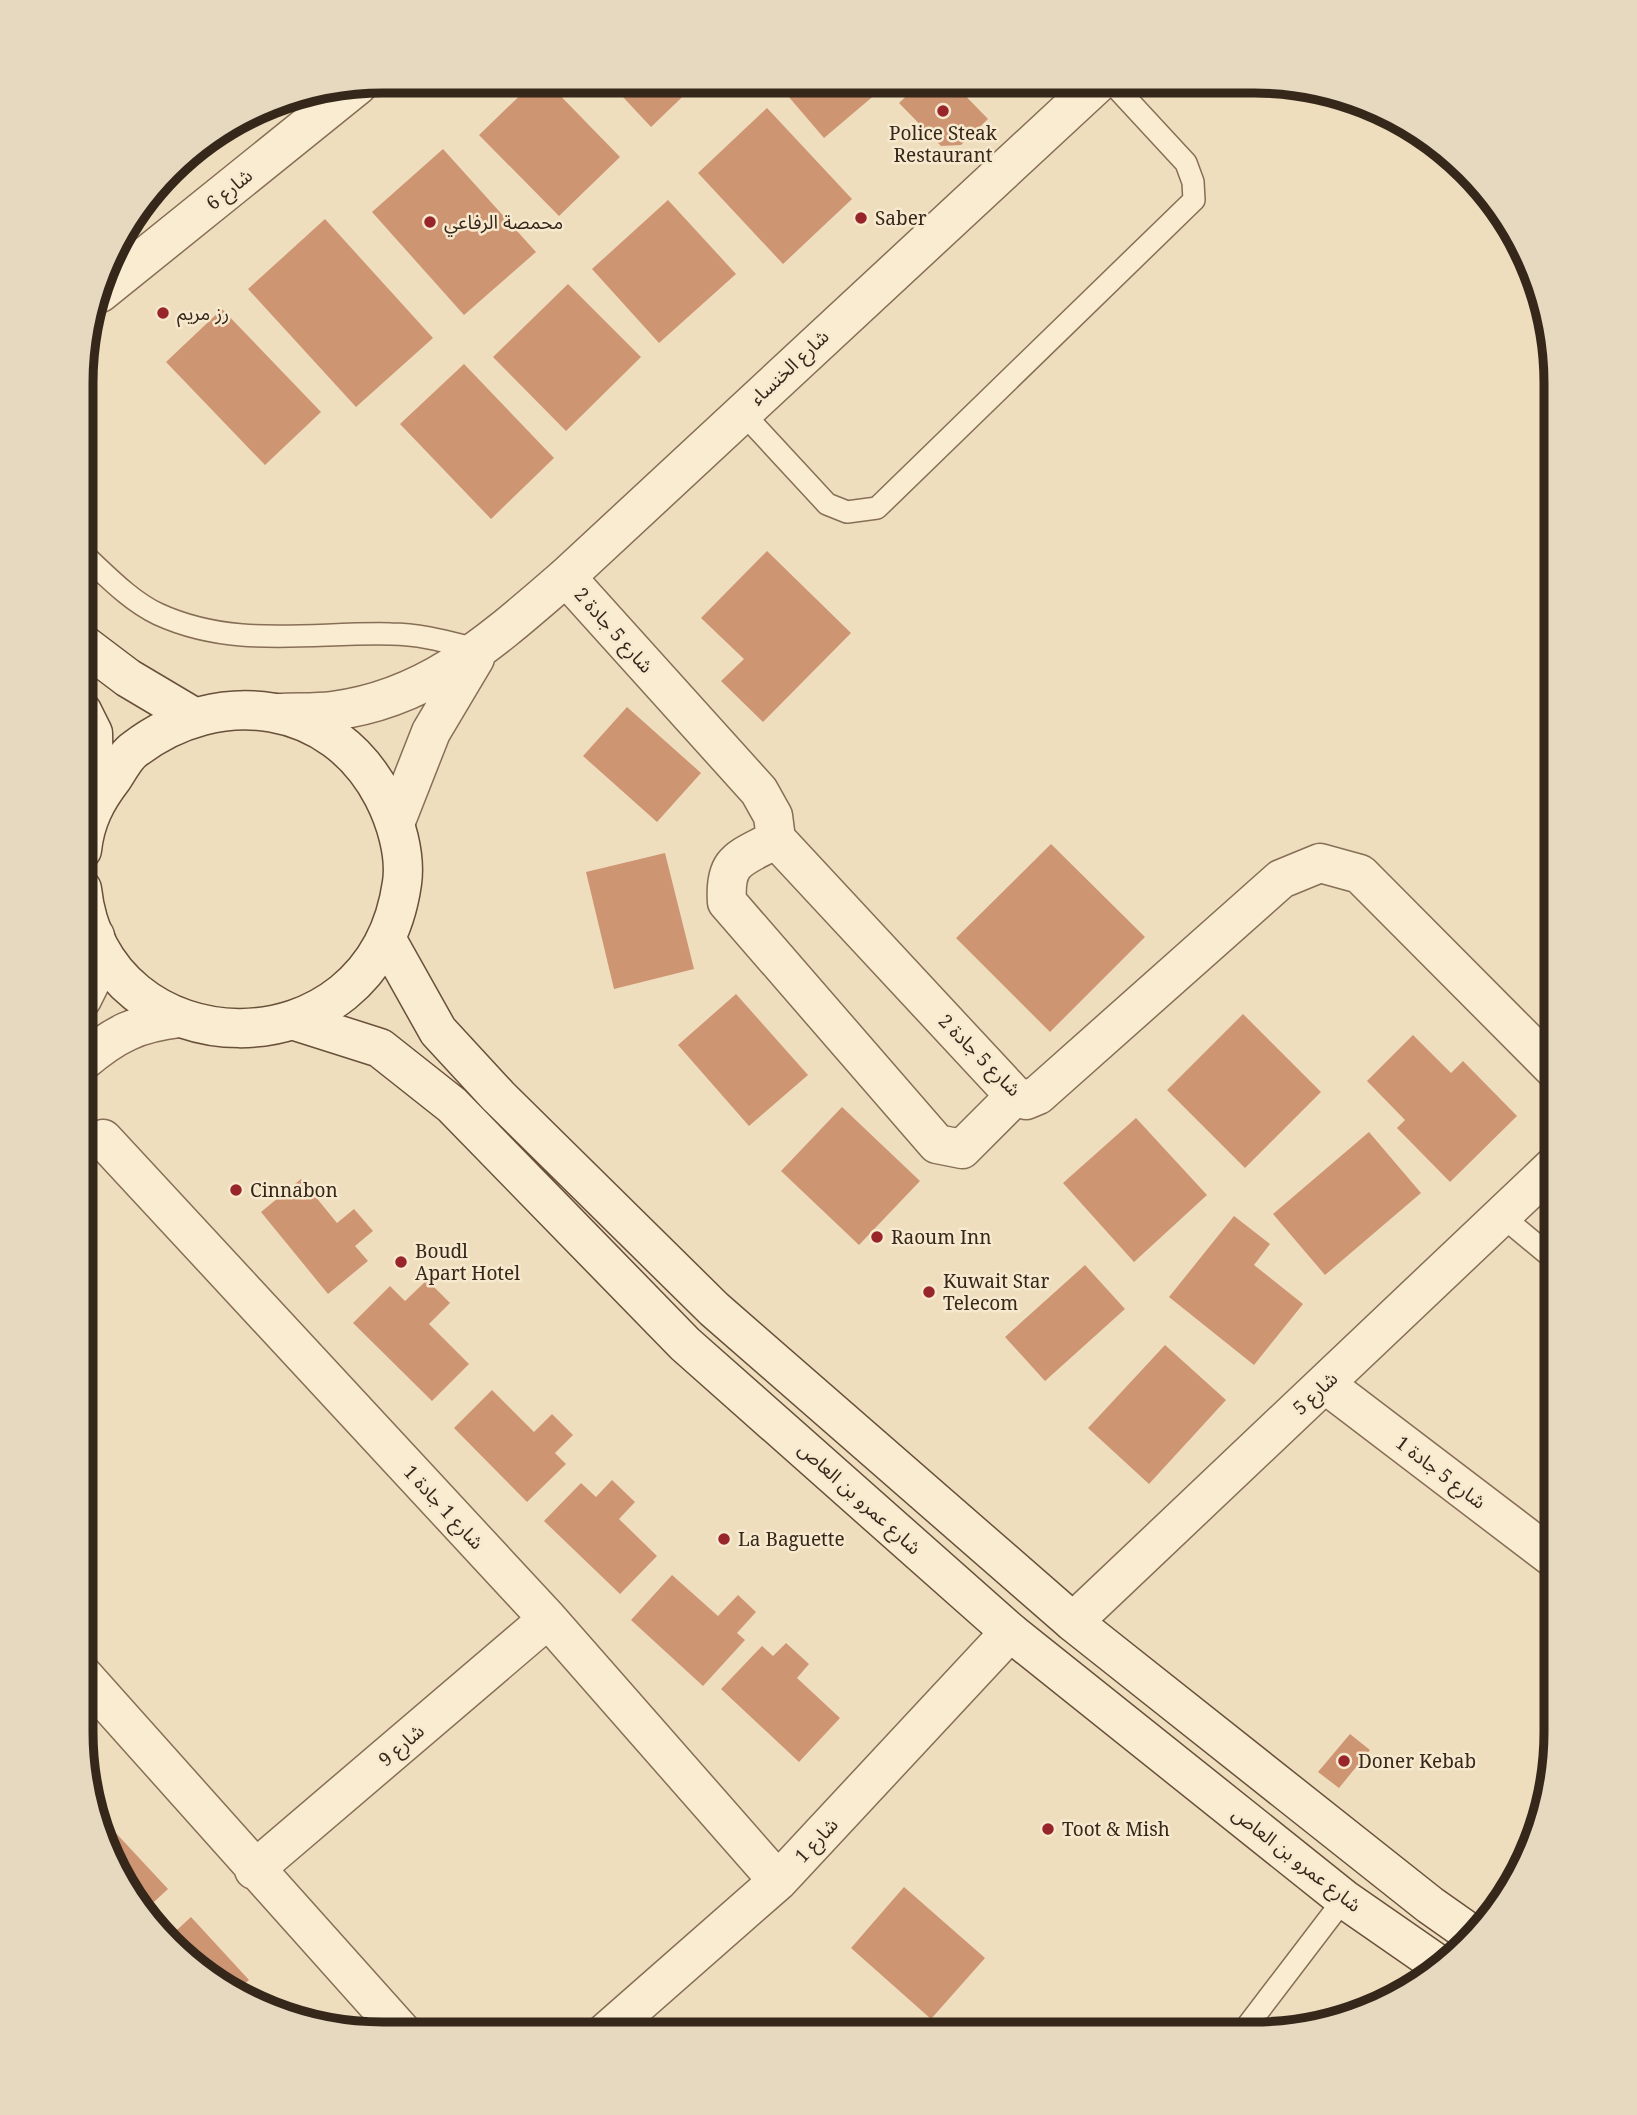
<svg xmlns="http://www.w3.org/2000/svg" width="1637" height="2115" font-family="'Noto Serif','Noto Sans Arabic',serif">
<rect width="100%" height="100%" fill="#efdebe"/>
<path fill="#ce9573" d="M 535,81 L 546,81 L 620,157 L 559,216 L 479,135 Z
M 608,81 L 699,81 L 651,127 Z
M 776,82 L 890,82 L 824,138 Z
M 921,82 L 952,82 L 988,119 L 961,145 L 941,146 L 899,103 Z
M 767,108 L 852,199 L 783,264 L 698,173 Z
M 443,149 L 536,252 L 464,315 L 372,212 Z
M 668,200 L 736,274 L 659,343 L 592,269 Z
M 325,219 L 433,338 L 356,407 L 248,289 Z
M 568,284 L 641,357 L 566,431 L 493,357 Z
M 222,309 L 321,412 L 265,465 L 166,362 Z
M 464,364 L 554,458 L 491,519 L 400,424 Z
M 767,551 L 851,633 L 763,722 L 721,681 L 744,659 L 701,618 Z
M 627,707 L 701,773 L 657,822 L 583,756 Z
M 1051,844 L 1145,937 L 1050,1032 L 956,938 Z
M 665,853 L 694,969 L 614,989 L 586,872 Z
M 736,994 L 808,1075 L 749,1126 L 678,1045 Z
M 1243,1014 L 1321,1092 L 1245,1168 L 1167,1090 Z
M 1413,1035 L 1451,1073 L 1463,1061 L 1517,1116 L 1450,1182 L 1397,1128 L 1405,1120 L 1367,1081 Z
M 842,1107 L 920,1181 L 859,1245 L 781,1171 Z
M 1136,1118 L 1207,1195 L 1134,1262 L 1063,1183 Z
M 1369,1132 L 1421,1193 L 1325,1275 L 1273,1214 Z
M 301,1179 L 337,1223 L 354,1209 L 373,1231 L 355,1246 L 368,1261 L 328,1294 L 261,1212 Z
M 1234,1216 L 1270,1244 L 1254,1265 L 1303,1304 L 1254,1365 L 1169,1297 Z
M 1085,1265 L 1125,1309 L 1045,1381 L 1005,1337 Z
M 427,1280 L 450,1303 L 429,1324 L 469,1364 L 432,1401 L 353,1323 L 390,1286 L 405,1301 Z
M 1165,1345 L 1226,1400 L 1149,1484 L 1088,1428 Z
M 492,1390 L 534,1432 L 552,1414 L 573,1435 L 555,1453 L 566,1464 L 527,1502 L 454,1428 Z
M 612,1480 L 635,1502 L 619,1519 L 657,1556 L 620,1594 L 544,1521 L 581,1483 L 596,1497 Z
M 672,1575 L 718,1616 L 738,1595 L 756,1612 L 737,1633 L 745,1640 L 703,1686 L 631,1620 Z
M 786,1643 L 809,1664 L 797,1678 L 840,1718 L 799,1762 L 721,1689 L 762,1646 L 773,1656 Z
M 1350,1734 L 1370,1750 L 1339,1788 L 1318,1772 Z
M 1556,1749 L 1556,1752 L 1549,1788 L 1536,1780 Z
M 114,1831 L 168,1889 L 143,1912 L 112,1866 L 105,1839 Z
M 904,1887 L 985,1958 L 931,2019 L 851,1948 Z
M 191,1917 L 249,1980 L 236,1991 L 215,1983 L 166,1940 Z
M 881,2020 L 894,2033 L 866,2033 Z"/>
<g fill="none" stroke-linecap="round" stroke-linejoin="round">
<defs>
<path id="service" d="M 741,411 L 827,504 L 847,512 L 877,508 L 1194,200 L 1193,182 L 1186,163 L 1112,83
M 83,554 C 105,574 130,601 158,614 C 234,649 311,632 391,634 C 422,634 451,643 480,650
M 1503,1217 L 1556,1261
M 1241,2034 L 1344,1899"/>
<path id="minor" d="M 100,293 L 358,85
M 566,577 L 759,791 L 773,816 L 776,839 L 1015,1096 L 1026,1100 L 1038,1095 L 1281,879 L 1320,863 L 1360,874 L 1556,1071
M 776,839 C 741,859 724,858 727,902 L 937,1144 L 962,1149 L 1015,1096
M 103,1139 L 548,1619 L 778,1881
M 1325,1384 L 1556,1560
M 1073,1622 L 1556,1164
M 81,1673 L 402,2032
M 254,1870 L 548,1619
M 605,2033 L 778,1881 L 1010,1632"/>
<path id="tertiary" d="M 278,713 C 296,712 315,713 332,711 C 430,699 495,638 566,577 L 1098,83
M 396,821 L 431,732 L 475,658
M 82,999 L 91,981 L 95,936
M 82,1062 C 115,1034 137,1023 180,1018"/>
<path id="secondary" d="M 83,644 L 128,678 L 192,716
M 82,711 L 93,733 L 94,803
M 82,889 C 102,1071 374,1080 402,883 C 406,855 396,821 383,796 C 333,700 219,685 135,749 C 126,755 119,769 113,778 C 96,800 85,821 82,850
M 387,940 L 438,1031 L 498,1096 L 714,1309 L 1073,1622 L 1430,1905 L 1474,1936
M 295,1021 L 380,1048 L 452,1105 L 685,1344 L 1010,1632 L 1344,1899 L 1442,1967"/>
</defs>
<use href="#service" stroke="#876e56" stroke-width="24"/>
<use href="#minor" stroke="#876e56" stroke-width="41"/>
<use href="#tertiary" stroke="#876e56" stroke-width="41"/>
<use href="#secondary" stroke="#69503a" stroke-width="41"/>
<use href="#service" stroke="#f9ecd1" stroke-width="21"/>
<use href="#minor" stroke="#f9ecd1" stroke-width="38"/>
<use href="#tertiary" stroke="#f9ecd1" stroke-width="38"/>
<use href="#secondary" stroke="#f9ecd1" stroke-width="38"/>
</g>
<g fill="#97252a" stroke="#f6e9ce" stroke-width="2.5">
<circle cx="943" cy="111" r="7"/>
<circle cx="861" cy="218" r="7"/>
<circle cx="430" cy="222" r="7"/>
<circle cx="163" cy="313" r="7"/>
<circle cx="236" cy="1190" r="7"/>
<circle cx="877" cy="1237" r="7"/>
<circle cx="401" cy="1262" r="7"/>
<circle cx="929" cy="1292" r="7"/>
<circle cx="724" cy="1539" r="7"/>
<circle cx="1344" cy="1761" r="7"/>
<circle cx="1048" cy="1829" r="7"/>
</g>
<g text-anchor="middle" stroke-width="5" stroke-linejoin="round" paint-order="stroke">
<g font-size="19" fill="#36271b" stroke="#f6e9ce" text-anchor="start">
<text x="943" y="140" text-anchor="middle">Police Steak<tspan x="943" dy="22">Restaurant</tspan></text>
<text x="875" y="225">Saber</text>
<text x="444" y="229">محمصة الرفاعي</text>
<text x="177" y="320">رز مريم</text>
<text x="250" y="1197">Cinnabon</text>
<text x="891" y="1244">Raoum Inn</text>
<text x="415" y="1258">Boudl<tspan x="415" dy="22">Apart Hotel</tspan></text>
<text x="943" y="1288">Kuwait Star<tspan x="943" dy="22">Telecom</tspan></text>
<text x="738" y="1546">La Baguette</text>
<text x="1358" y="1768">Doner Kebab</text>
<text x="1062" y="1836">Toot &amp; Mish</text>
</g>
<g font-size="19" fill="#36271b" stroke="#f6e9ce">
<text transform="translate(229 189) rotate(-39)" y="7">شارع 6</text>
<text transform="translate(789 367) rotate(-43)" y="7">شارع الخنساء</text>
<text transform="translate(614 630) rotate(48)" y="7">شارع 5 جادة 2</text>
<text transform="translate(980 1055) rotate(45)" y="7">شارع 5 جادة 2</text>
<text transform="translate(1315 1393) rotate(-43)" y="7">شارع 5</text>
<text transform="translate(1441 1472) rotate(37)" y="7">شارع 5 جادة 1</text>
<text transform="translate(860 1498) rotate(42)" y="7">شارع عمرو بن العاص</text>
<text transform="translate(444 1507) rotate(47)" y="7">شارع 1 جادة 1</text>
<text transform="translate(401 1745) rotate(-41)" y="7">شارع 9</text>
<text transform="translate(816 1840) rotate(-47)" y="7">شارع 1</text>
<text transform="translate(1297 1859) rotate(38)" y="7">شارع عمرو بن العاص</text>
</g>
</g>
<path d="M0 0H1637V2115H0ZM383 93H1254A290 290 0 0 1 1544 383V1732A290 290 0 0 1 1254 2022H383A290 290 0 0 1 93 1732V383A290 290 0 0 1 383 93Z" fill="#e7d9c0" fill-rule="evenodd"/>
<path fill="none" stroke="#36271b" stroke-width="9" d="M383 93H1254A290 290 0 0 1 1544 383V1732A290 290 0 0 1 1254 2022H383A290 290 0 0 1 93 1732V383A290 290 0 0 1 383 93Z"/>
</svg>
